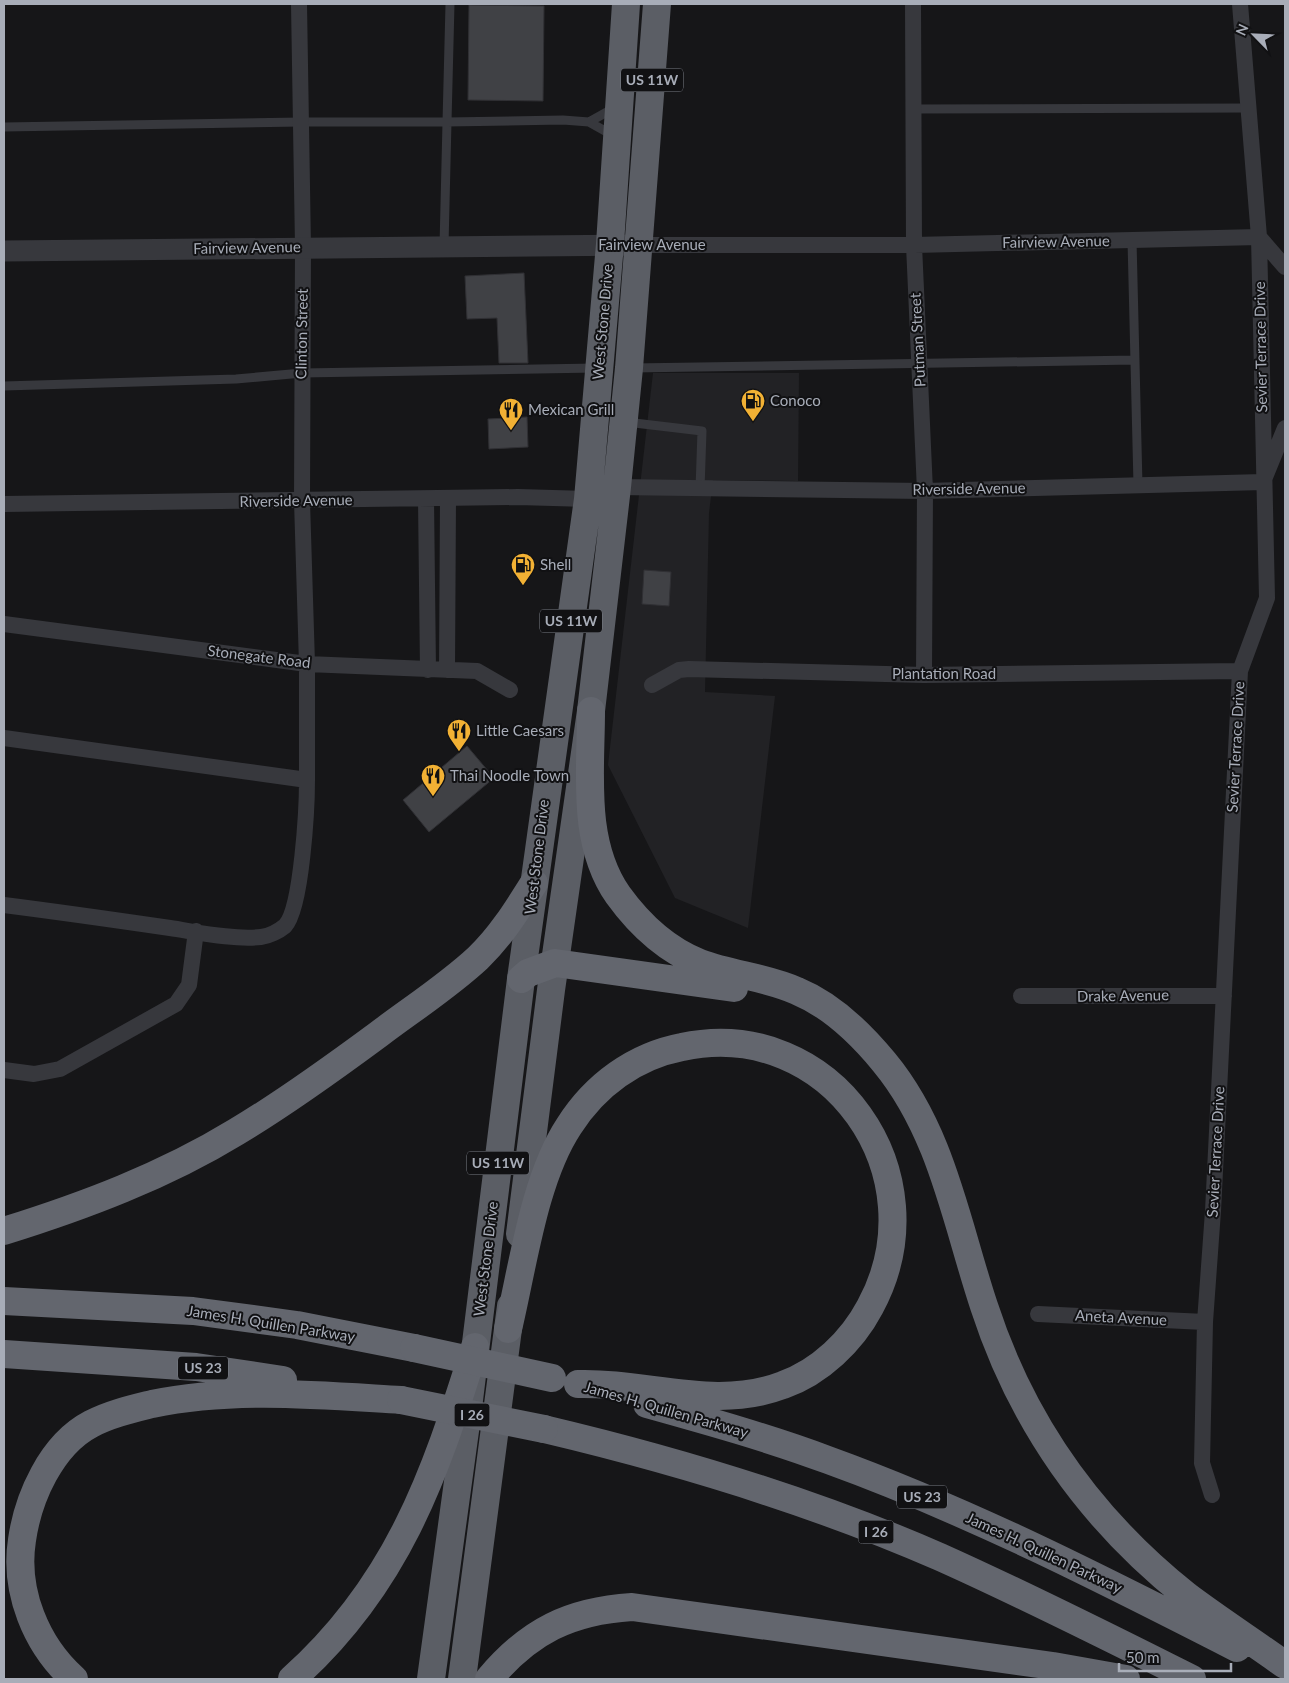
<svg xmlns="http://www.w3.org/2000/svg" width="1289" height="1683" font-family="Lato,sans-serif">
<rect width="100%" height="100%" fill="#161618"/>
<path fill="#222225" d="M 653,373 L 799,373 L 798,481 L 713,480 L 709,513 L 705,692 L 775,696 L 748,928 L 675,898 L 608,765 Z"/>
<path fill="#404145" stroke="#303034" d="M 469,5 L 544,6 L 543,101 L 468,100 Z
M 524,273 L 528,363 L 499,363 L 497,318 L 467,319 L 465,276 Z
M 527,417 L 528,447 L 489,449 L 488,419 Z
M 644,570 L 671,572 L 669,606 L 642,604 Z
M 467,746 L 494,778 L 429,832 L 403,800 Z"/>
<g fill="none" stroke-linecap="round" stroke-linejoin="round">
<path stroke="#37383d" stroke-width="9" d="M 913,109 L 1248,108
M 589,122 L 614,108
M 4,127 L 301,122 L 447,122 L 450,4
M 1132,240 L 1138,485
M 444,246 L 447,122 L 563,120 L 589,122 L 614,136
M 632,368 L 1135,360
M 4,386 L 236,379 L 302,373 L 596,368
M 626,422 L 702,431 L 700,489"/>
<path stroke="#37383d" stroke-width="16" d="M 913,4 L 914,245 L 925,491 L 924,675
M 640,245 L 914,245 L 1259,237 L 1285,267
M 617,487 L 925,491 L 1263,482 L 1285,428
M 426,499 L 428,670
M 4,504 L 518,497 L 588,499
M 4,624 L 307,664 L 477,671 L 510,690
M 447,670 L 448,499
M 652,685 L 679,670 L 689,669 L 924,675 L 1240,671
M 4,738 L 307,780 L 307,664 L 302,501 L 303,247 L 299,4
M 4,905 C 59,912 115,920 170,928 C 197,932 234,940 261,937 C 269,936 279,931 285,926 C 302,908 307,806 307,780
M 1021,996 L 1224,996
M 4,1070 L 34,1074 L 60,1069 L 176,1004 L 189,985 L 196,931
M 1038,1314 L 1205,1322
M 1212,1495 L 1202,1463 L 1205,1322 L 1213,1211 L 1240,671 L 1267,598 L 1259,237 L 1240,4"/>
<path stroke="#37383d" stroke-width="21" d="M 4,251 L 640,245"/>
<path stroke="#5b5e65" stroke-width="28" d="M 520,1234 L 551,990 L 591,711 L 617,487 L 629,368 L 657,4
M 431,1679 L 467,1416 L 521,979 L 588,499 L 610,244 L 626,4
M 462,1679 L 511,1306"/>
<path stroke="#63666e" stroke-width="28" d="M 591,711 C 591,772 581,842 618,895 C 639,924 667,950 700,963 C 732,975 766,977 797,991 C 831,1005 861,1034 884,1062 C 942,1132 956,1222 984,1306 C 1022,1423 1090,1519 1187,1596 C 1219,1620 1253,1642 1285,1665
M 521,979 L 528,973 L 555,963 L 734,988
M 4,1231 C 84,1206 164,1176 236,1132 C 285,1103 333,1068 379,1034 C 412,1009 448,986 478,958 C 501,936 517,910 534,883
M 4,1301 L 193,1311 L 297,1325 L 414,1348
M 508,1329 C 523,1266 534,1179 569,1126 C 595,1085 635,1056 682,1047 C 831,1015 942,1175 870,1307 C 852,1341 820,1372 783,1385 C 715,1411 647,1382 578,1384
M 4,1354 L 196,1367 L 283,1380
M 647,1404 C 708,1421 769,1438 828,1460 C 969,1511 1104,1580 1237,1648
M 544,1429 C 679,1461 812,1501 940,1557 C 1025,1595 1108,1637 1192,1679
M 74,1679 C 36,1645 14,1591 22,1540 C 28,1498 51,1445 91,1424 C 110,1414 132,1409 152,1404 C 234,1387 318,1395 401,1400
M 292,1679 C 397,1585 434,1478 475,1347
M 489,1679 C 529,1631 570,1611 632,1607 L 1053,1666 L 1126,1679"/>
<path stroke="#63666e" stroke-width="28" d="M 414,1348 L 552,1378
M 401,1400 L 544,1429"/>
</g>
<defs>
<symbol id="fuel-pin" viewBox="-11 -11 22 30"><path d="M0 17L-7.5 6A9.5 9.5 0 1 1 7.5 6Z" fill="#f2b134" stroke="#111113"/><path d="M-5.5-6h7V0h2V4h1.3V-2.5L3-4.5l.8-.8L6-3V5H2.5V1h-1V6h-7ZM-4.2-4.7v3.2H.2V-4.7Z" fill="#111"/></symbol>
<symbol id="restaurant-pin" viewBox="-11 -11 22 30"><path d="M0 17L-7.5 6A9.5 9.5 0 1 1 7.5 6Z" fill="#f2b134" stroke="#111113"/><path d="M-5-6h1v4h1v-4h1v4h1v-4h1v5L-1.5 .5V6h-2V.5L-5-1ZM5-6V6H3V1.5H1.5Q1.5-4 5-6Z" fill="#111"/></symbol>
</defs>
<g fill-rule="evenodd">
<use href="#fuel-pin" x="739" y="387" width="28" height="38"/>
<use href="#restaurant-pin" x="497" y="396" width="28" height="38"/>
<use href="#fuel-pin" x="509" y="551" width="28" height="38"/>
<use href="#restaurant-pin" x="445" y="717" width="28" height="38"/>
<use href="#restaurant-pin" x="419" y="762" width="28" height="38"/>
</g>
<g text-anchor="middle" stroke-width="4" stroke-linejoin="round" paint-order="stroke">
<g fill="#111113" stroke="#7b7e86" stroke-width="1">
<rect x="621" y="68.5" width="62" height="23" rx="4"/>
<rect x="540" y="609.5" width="62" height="23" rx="4"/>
<rect x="467" y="1151.5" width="62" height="23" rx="4"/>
<rect x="178" y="1356.5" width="50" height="23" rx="4"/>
<rect x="454.5" y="1403.5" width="35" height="23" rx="4"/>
<rect x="897" y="1485.5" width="50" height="23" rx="4"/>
<rect x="858.5" y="1520.5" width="35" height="23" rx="4"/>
</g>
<g font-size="14" font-weight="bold" fill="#a8adb8">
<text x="652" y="85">US 11W</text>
<text x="571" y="626">US 11W</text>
<text x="498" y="1168">US 11W</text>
<text x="203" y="1373">US 23</text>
<text x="472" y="1420">I 26</text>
<text x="922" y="1502">US 23</text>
<text x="876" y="1537">I 26</text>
</g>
<g font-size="15" fill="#a8adb8" stroke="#111113">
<text transform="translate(1056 242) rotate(-1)" y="5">Fairview Avenue</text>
<text x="652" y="250">Fairview Avenue</text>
<text transform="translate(247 248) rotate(-1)" y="5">Fairview Avenue</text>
<text transform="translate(603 322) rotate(-85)" y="5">West Stone Drive</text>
<text transform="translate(302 334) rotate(-89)" y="5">Clinton Street</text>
<text transform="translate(918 340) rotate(-93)" y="5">Putman Street</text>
<text transform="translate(1261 347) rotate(-91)" y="5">Sevier Terrace Drive</text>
<text transform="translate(969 489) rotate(-1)" y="5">Riverside Avenue</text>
<text transform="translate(296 501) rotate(-1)" y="5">Riverside Avenue</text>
<text transform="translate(259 657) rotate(7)" y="5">Stonegate Road</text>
<text x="944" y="679">Plantation Road</text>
<text transform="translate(1236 747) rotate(-87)" y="5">Sevier Terrace Drive</text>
<text transform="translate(537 857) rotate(-83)" y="5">West Stone Drive</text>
<text transform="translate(1123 996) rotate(-1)" y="5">Drake Avenue</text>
<text transform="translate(1216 1152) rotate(-87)" y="5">Sevier Terrace Drive</text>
<text transform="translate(486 1259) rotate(-83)" y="5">West Stone Drive</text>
<text transform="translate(1121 1318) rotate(3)" y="5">Aneta Avenue</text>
<text transform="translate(271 1324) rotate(9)" y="5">James H. Quillen Parkway</text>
<text transform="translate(666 1410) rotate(16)" y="5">James H. Quillen Parkway</text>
<text transform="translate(1044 1553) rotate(25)" y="5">James H. Quillen Parkway</text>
</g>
<g font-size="15" fill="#a8adb8" stroke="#111113" text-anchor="start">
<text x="770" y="406">Conoco</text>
<text x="528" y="415">Mexican Grill</text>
<text x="540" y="570">Shell</text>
<text x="476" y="736">Little Caesars</text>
<text x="450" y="781">Thai Noodle Town</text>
</g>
</g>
<rect width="1289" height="1683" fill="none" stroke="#a8adb8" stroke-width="10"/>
<g transform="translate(1254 35) rotate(294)" stroke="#111113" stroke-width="4" paint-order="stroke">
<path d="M0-4L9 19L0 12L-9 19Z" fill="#a8adb8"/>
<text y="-8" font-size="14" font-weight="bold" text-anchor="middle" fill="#a8adb8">N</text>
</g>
<path d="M1119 1663v8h112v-8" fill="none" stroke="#a8adb8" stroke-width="2.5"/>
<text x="1126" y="1663" font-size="15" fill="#a8adb8" stroke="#111113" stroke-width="4" paint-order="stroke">50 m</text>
</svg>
